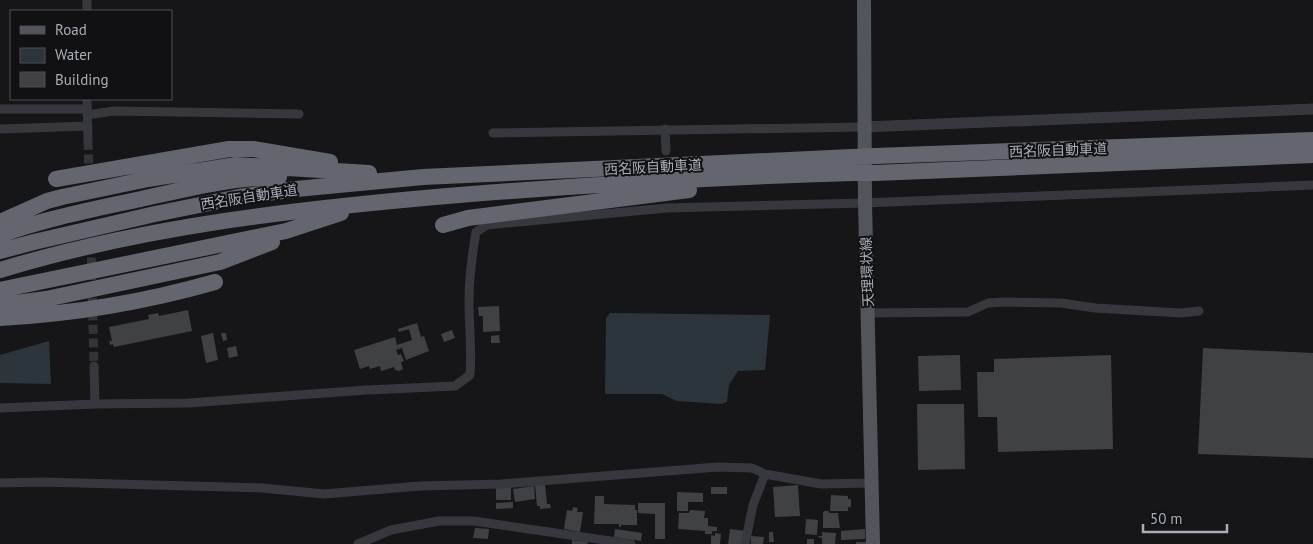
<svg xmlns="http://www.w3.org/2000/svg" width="1313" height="544" font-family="'PT Sans','Noto Sans JP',sans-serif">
<rect width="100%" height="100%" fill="#161618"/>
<path fill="#2c353c" d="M 610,313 L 770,315 L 765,370 L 738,371 L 729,385 L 727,402 L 722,404 L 677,401 L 662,394 L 605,394 L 606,318 Z
M 49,341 L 51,384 L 0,383 L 0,355 Z"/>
<path fill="#404145" d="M 499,306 L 500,331 L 483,332 L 483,316 L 479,316 L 478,307 Z
M 188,310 L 192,331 L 114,347 L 113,344 L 110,345 L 109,341 L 112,341 L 109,327 L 149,319 L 148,315 L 158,313 L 159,316 Z
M 417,323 L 421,337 L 424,336 L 429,351 L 406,360 L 402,348 L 396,350 L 398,355 L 401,354 L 404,361 L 401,362 L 403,369 L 399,371 L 395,370 L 394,367 L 381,371 L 380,366 L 370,369 L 369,366 L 360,369 L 354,350 L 395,337 L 397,345 L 412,340 L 409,329 L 399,332 L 398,329 Z
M 452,330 L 455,338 L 444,342 L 441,334 Z
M 213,333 L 218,360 L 206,363 L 201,336 Z
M 221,333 L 226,333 L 227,340 L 223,341 Z
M 499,335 L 500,343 L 491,343 L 491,336 Z
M 236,346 L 238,356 L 229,358 L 227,348 Z
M 1203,348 L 1313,353 L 1313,458 L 1198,454 Z
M 960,355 L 961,390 L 919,391 L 918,356 Z
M 1111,355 L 1113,449 L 998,452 L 997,417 L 978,417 L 977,372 L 994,372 L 994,359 Z
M 917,404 L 964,404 L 965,469 L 918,470 Z
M 545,484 L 547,504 L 550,504 L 551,508 L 540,509 L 540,506 L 537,506 L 535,485 Z
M 798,485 L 800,516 L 775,517 L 773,487 Z
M 511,486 L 511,500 L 496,500 L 496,487 Z
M 534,486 L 535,499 L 515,502 L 513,489 Z
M 711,487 L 727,487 L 727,494 L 711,494 Z
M 677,492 L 703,493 L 703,502 L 688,502 L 688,511 L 677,511 Z
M 831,495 L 848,496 L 848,499 L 851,499 L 851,507 L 848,507 L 848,511 L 830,511 Z
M 595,496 L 604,496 L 604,504 L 635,505 L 635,510 L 637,510 L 637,525 L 621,525 L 621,527 L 619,527 L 619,524 L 594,524 Z
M 513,502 L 513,508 L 496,509 L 496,503 Z
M 638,503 L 665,503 L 665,539 L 655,539 L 655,514 L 638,513 Z
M 573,507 L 578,508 L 577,512 L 583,512 L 580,532 L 564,529 L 567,510 L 572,511 Z
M 690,510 L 705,511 L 704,518 L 708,518 L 708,526 L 717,527 L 717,531 L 712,531 L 712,534 L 705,534 L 705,531 L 678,529 L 679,513 L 689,513 Z
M 824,511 L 829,511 L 829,513 L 838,513 L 840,528 L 823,528 L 823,513 Z
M 806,519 L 818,520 L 817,535 L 805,534 Z
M 475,528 L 489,529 L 488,539 L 473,538 Z
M 615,529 L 642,533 L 641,541 L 614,537 Z
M 730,529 L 745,531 L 743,544 L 728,544 Z
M 865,529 L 865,539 L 841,540 L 841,531 Z
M 769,532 L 773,532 L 774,542 L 769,542 Z
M 822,532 L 836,533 L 835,544 L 822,544 L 822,538 L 818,537 L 818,536 L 822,536 Z
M 715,533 L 721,534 L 720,544 L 711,544 L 711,535 L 715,536 Z
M 751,536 L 764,537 L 763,544 L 751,544 Z
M 807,539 L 814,539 L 814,544 L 807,544 Z
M 572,540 L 588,542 L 587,544 L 572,544 Z
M 856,542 L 866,542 L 866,544 L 856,544 Z"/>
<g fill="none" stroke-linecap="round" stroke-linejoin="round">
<path stroke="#333438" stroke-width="9" stroke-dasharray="9 4.5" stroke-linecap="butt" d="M 88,141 L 89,176
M 91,244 L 94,366"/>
<path stroke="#37383d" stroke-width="9" d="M 87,0 L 87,11
M 87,99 L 88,141
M 0,109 L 87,109
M 87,115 L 114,111 L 299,114
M 0,129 L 88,126
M 665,129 L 666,151
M 493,133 L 864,127
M 868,313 L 968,312 L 988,303 L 1005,302 L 1061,303 L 1095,308 L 1181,313 L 1199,311
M 94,366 L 95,404
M 0,408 L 95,404 L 189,403 L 367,390 L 455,386 L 470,375 C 472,350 469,326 469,301 C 469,278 472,255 476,232 L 487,225 L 667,208 L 865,203 L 1313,185
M 0,483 L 42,482 L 262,488 L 324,494 L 420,486 L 501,484 L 718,467 L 752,468 L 765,474 L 821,484 L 872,483
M 358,544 L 391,530 L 439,521 L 474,521 L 631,544
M 745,544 L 753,505 L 765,474"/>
<path stroke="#37383d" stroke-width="11" d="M 864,127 L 1313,109"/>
<path stroke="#53555c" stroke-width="14" d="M 864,0 L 865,203 L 873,544"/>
<path stroke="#63666e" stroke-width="16" d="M 875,156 L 1313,140
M 875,173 L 1313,155
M 56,179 L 229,149 L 253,149 L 330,162
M 0,222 L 47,201 L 62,197 L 148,179 L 236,165 L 369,173
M 443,225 L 468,218 L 689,190
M 0,235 C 44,219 90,210 136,200 C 182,190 231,177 279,177
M 0,251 L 34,242 L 155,214 L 239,197 L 296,189 L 423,177 L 852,157
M 0,270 C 145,226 297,209 447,196 C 582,185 718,177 853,173
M 0,290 L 286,231 L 341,213
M 0,305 L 46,299 L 220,262 L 272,242
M 0,318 C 73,314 145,302 215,282"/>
<path stroke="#63666e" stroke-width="16" d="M 852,157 L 875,156
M 853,173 L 875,173"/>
</g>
<g text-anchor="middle" stroke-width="4" stroke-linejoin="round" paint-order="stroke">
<g font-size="14" fill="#a8adb8" stroke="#111113">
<text transform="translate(1058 150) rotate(-2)" y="5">西名阪自動車道</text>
<text transform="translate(653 167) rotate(-3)" y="5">西名阪自動車道</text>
<text transform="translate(249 197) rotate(-9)" y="5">西名阪自動車道</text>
<text transform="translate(867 272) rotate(-92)" y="5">天理環状線</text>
</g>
</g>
<rect x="10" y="10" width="162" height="90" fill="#111113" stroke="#4d4f55"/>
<rect x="20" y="26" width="25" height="8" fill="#53555c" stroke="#4d4f55"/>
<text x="55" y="35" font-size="15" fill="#a8adb8">Road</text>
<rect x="20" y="48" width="25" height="15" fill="#2c353c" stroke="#4d4f55"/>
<text x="55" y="60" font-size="15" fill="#a8adb8">Water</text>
<rect x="20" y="72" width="25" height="15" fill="#404145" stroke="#4d4f55"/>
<text x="55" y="85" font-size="15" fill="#a8adb8">Building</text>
<path d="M1143 524v8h84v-8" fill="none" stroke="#a8adb8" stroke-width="2.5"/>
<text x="1150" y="524" font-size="15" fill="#a8adb8" stroke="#111113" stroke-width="4" paint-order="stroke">50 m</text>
</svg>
